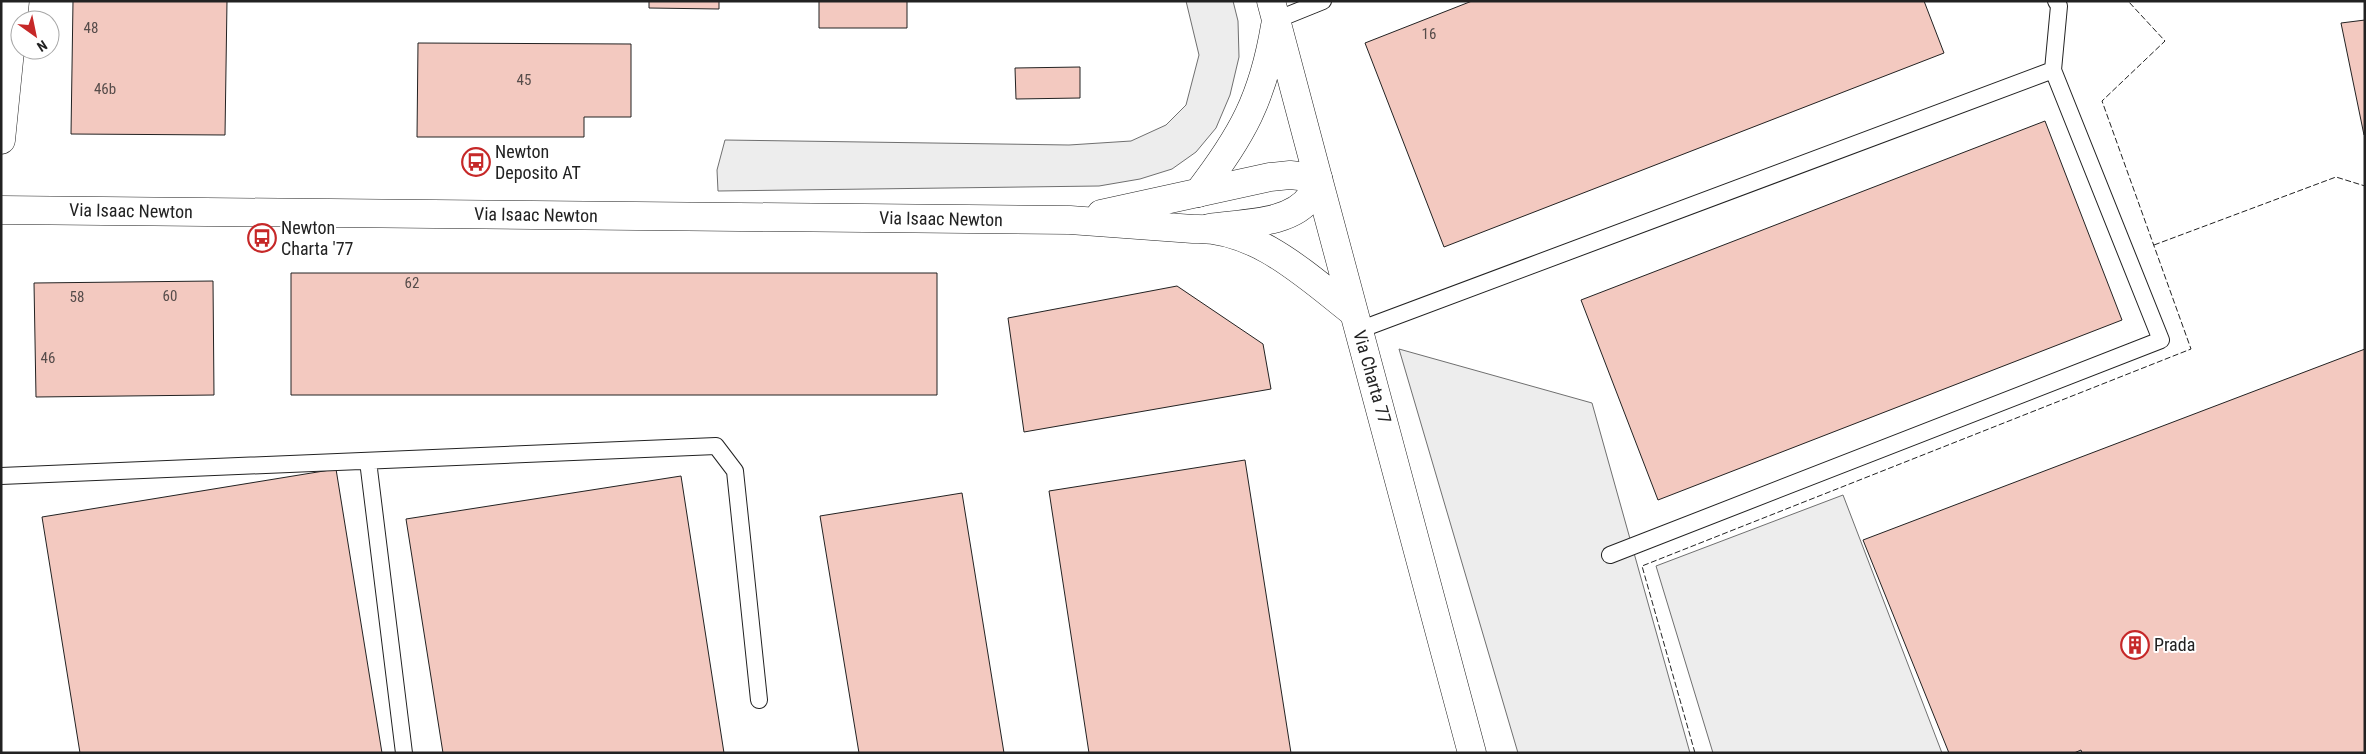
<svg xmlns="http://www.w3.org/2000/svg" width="2366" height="754" font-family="'Roboto Condensed',sans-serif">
<rect width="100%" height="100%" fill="#fff"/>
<path fill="#ededed" stroke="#6f6f6f" d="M 1186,1 L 1233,1 L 1238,21 L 1239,57 L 1230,95 L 1216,128 L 1196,152 L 1172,169 L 1140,179 L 1099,186 L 718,191 L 717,170 L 725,140 L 1069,145 L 1131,141 L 1166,125 L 1186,105 L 1199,55 Z
M 1399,349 L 1592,403 L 1690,753 L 1518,753 Z
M 1843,495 L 1942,753 L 1713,753 L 1656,566 Z"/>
<path fill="#f3c9c0" stroke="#222" d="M 73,1 L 227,1 L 225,135 L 71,134 Z
M 649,1 L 719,1 L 719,9 L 649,8 Z
M 819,1 L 907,1 L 907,28 L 819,28 Z
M 1472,1 L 1924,1 L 1944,53 L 1444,247 L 1365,43 Z
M 2365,20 L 2365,135 L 2364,135 L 2341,23 Z
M 418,43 L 631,44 L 631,117 L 584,117 L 584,137 L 417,137 Z
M 1080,67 L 1080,98 L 1016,99 L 1015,68 Z
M 2045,121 L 2122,320 L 1658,500 L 1581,300 Z
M 291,273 L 937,273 L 937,395 L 291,395 Z
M 213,281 L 214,395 L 36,397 L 34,283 Z
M 1177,286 L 1263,344 L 1271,389 L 1024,432 L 1008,318 Z
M 2365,349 L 2365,753 L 2082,753 L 2081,750 L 2074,753 L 1949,753 L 1863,540 Z
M 1245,460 L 1291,753 L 1089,753 L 1049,491 Z
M 336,469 L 382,753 L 80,753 L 42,517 Z
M 681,476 L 724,753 L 443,753 L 406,519 Z
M 962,493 L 1004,753 L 859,753 L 820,516 Z"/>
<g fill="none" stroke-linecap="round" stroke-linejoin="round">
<defs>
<path id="service" d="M 1276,20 L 1323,1
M 2053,70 L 2059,6 L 2056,1
M 1359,330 L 2053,70 L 2161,340 L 1610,555
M 368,461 L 404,753
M 1,476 L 716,446 L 735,471 L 759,700"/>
<path id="minor" d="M 1,140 L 15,1
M 1198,193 C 1242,136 1263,98 1275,26
M 1209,228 C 1240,223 1292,225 1311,196 C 1314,191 1316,184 1318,178 L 1271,1"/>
<path id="tertiary" d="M 1,210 L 1070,220 L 1193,229 C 1255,226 1308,277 1354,313
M 1101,214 L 1270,177 L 1290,175 L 1318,178 L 1472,753"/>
</defs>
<use href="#service" stroke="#222" stroke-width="18"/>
<use href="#minor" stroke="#222" stroke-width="29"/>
<use href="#tertiary" stroke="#222" stroke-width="29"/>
<use href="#service" stroke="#fff" stroke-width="16"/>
<use href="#minor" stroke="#fff" stroke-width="28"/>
<use href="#tertiary" stroke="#fff" stroke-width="28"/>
<path stroke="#222" stroke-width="1" stroke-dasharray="6 2.5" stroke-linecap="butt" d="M 2154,245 L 2336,177 L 2365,186
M 1695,753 L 1642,566 L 2191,349 L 2102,101 L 2165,41 L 2128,1"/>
</g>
<defs>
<symbol id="bus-ring" viewBox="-11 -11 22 22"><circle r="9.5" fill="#fff" stroke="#c62828" stroke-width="1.5"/><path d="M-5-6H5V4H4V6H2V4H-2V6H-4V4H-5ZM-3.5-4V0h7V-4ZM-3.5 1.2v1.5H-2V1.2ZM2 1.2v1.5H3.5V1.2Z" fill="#c62828"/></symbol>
<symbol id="building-ring" viewBox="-11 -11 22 22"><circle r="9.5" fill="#fff" stroke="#c62828" stroke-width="1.5"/><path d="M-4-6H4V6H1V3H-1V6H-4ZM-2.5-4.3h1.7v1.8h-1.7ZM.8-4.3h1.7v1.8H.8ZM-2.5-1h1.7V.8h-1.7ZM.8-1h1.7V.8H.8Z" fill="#c62828"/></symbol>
</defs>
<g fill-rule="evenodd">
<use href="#bus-ring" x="460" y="146" width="32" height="32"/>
<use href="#bus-ring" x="246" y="222" width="32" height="32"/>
<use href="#building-ring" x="2119" y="629" width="32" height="32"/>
</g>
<g text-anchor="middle" stroke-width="4" stroke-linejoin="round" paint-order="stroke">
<g font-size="15" fill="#564c4a">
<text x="91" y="33">48</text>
<text x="1429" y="39">16</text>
<text x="524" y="85">45</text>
<text x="105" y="94">46b</text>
<text x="412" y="288">62</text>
<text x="170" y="301">60</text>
<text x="77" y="302">58</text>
<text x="48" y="363">46</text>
</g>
<g font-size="18" fill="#222" stroke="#fff" text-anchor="start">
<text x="495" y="158">Newton<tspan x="495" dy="21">Deposito AT</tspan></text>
<text x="281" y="234">Newton<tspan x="281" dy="21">Charta '77</tspan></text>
<text x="2154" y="651">Prada</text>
</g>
<g font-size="18" fill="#222" stroke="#fff">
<text transform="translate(131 211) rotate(1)" y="6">Via Isaac Newton</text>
<text transform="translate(536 215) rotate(1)" y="6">Via Isaac Newton</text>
<text transform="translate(941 219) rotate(1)" y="6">Via Isaac Newton</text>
<text transform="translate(1372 377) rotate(74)" y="6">Via Charta 77</text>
</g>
</g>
<rect width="2366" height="754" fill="none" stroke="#222222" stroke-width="5"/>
<g transform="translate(35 35) rotate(147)"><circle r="24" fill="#ffffff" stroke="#a7a7a7"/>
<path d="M0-4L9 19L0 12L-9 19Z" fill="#c62828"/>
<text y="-8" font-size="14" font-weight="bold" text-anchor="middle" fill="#222222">N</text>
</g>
</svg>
